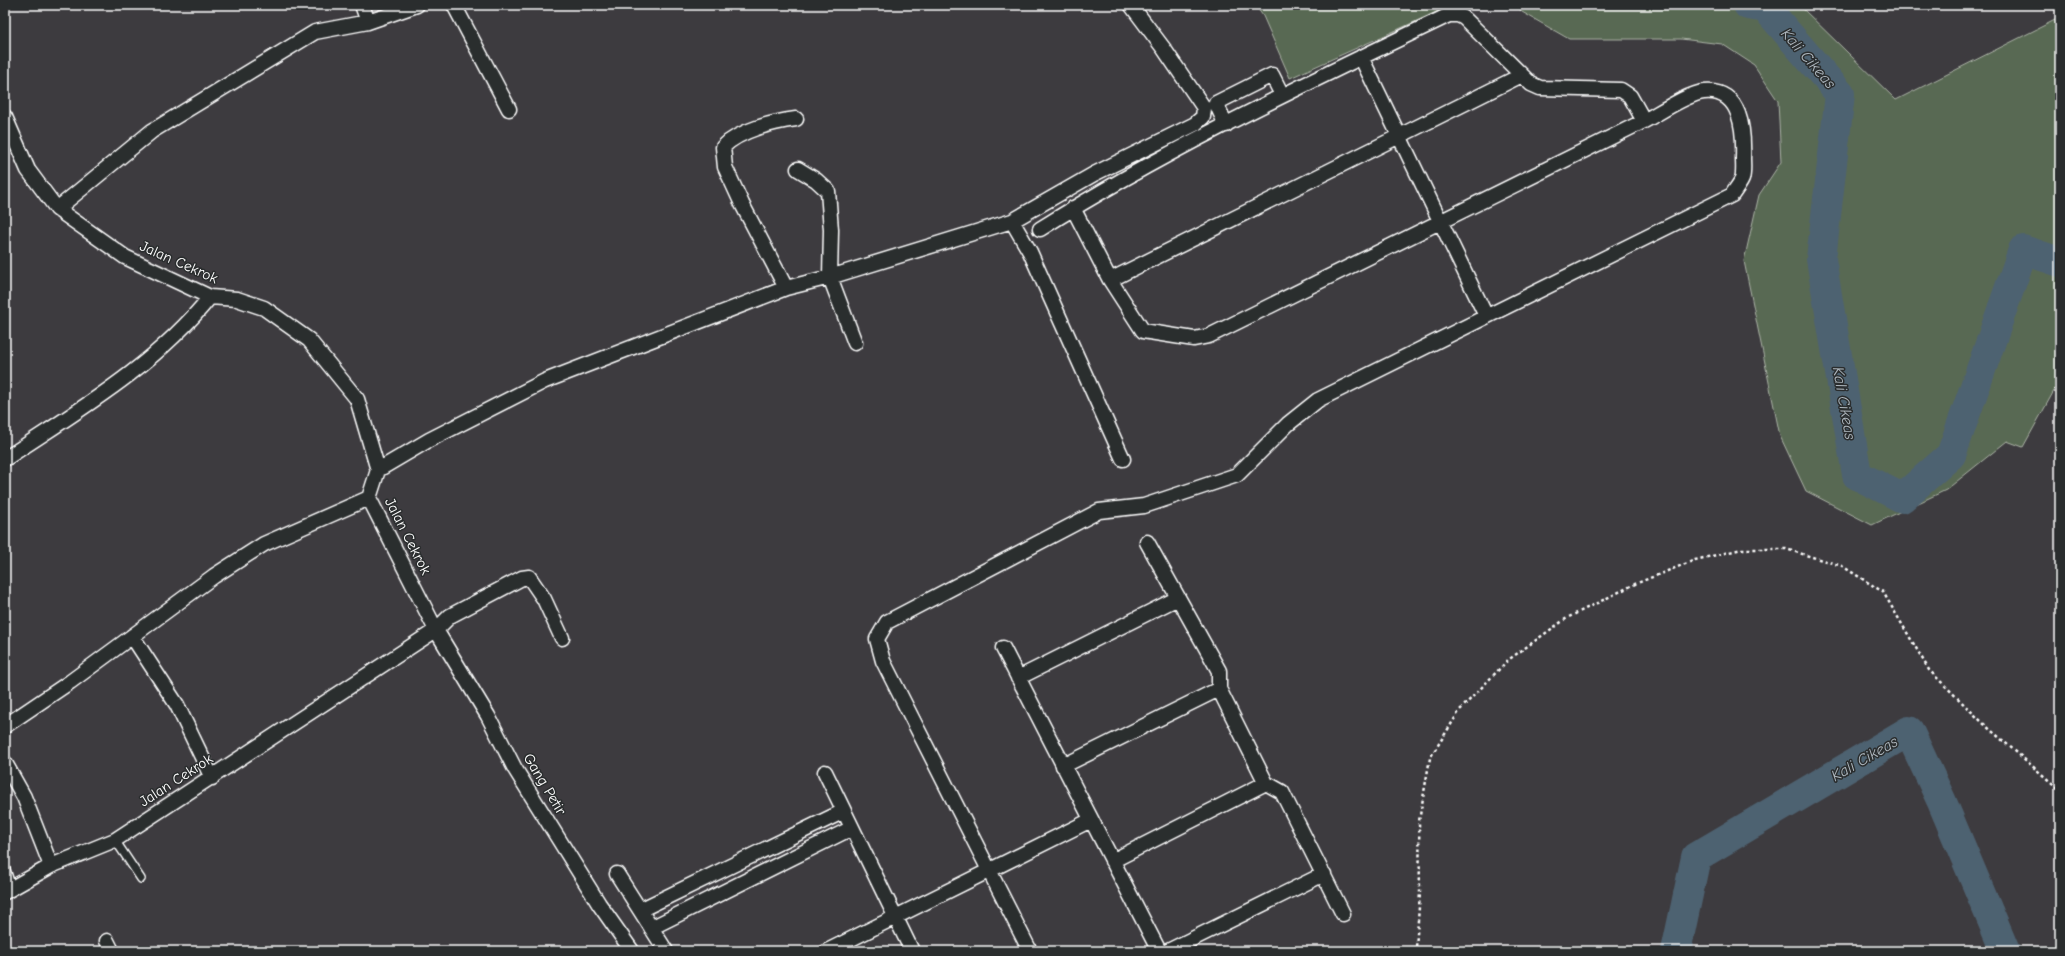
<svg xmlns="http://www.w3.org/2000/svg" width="2065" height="956" font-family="'Comic Neue',sans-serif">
<rect width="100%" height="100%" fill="#3d3b3f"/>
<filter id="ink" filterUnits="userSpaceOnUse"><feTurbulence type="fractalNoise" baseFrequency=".025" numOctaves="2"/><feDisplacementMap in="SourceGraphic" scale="8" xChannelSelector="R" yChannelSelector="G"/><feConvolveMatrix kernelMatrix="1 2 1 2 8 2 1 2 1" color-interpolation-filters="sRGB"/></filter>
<g filter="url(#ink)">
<path fill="#596952" stroke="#acb4a8" d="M 1255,5 L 1452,5 L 1290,78 L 1263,16 Z
M 1516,5 L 1799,5 L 1896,100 L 2057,19 L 2060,22 L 2060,380 L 2023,447 L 2007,441 L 1946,490 L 1872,525 L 1806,491 L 1780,436 L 1744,261 L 1759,195 L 1781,162 L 1778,101 L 1754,65 L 1722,44 L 1681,39 L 1569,39 L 1522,12 Z"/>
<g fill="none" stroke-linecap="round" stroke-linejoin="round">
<path stroke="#4e6271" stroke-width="30" d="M 1748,5 L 1766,8 L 1840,94 L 1821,259 L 1857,475 L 1902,498 L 1951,455 L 2023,250 L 2060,262
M 1676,951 L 1696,857 L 1909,731 L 1942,802 L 2005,951"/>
<defs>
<path id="service" d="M 115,840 L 141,879
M 5,866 L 12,888"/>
<path id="minor" d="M 362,5 L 368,22
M 454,5 L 509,109
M 1361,57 L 1486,316
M 5,117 L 28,170 L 57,209 L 125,257 L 210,297 L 237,299 L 264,308 L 309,340 L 357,399 L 378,470 L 369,498 L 436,630 L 115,840 L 51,866 L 5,892
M 1226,125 L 1216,103 L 1272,75 L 1282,95
M 798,169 L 816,180 L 828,191 L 831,230 L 830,277 L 855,343
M 1073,208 L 1110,280 L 1143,331 L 1194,339 L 1209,336 L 1644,121
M 57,209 L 152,131 L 315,32 L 368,22 L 417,5
M 1012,221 L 1030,252 L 1123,459
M 1110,280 L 1522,75
M 786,288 L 742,204 L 725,167 L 723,147 C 739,130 774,122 796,119
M 5,459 C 77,411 155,366 210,297
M 378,470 L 429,440 L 545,381 L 786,288 L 830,277 L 1012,221 L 1094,174 L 1195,124 L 1203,117 L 1204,108 L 1164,49 L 1131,5
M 1147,542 L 1219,671 L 1219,689 L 1266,783 L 1282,792 L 1343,914
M 132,636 L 177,705 L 212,778
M 562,638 L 544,599 L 529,577 L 522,578 L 450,616 L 436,630 L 488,716 L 515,769 L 599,904 L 632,951
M 1003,648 L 1159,951
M 1018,678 L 1178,598
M 5,726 L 70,682 L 214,576 L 264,544 L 369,498
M 5,763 L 24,797 L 51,866
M 1063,766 L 1219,689
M 825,772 L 912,951
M 1112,861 L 1266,783
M 617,874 L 666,951
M 640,910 L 844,811
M 651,928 L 852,828
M 107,941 L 112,951
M 827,951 L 1091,820
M 1030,951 L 883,661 L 877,639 L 887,622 L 1099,511 L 1144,506 L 1237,475 L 1288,424 L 1318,400 L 1732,195 C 1735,190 1740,184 1742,179 C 1744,173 1743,164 1743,158 C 1744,132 1742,88 1704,92 C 1689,93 1659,113 1644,121 L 1630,96 L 1621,90 L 1540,88 L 1531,84 L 1464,18 L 1458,15 L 1449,15 C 1310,82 1170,147 1040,229
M 1168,951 L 1324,874"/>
</defs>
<use href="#service" stroke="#fff" stroke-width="10"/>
<use href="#minor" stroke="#fff" stroke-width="17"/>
<path stroke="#fff" stroke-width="2.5" stroke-dasharray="3 3" stroke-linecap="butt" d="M 1413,951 L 1416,948 L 1420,893 L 1419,821 L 1430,758 L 1460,710 L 1508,660 L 1567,618 L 1635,584 L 1695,560 L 1742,549 L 1786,549 L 1842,566 L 1883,592 L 1929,670 L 1986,726 L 2060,790"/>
<use href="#service" stroke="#2a2d2e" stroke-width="7"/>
<use href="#minor" stroke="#2a2d2e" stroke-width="14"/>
</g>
</g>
<g text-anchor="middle" stroke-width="3" stroke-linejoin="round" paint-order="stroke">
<g font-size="15" fill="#fff" stroke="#2a2d2e">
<text transform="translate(179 262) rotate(24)" y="5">Jalan Cekrok</text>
<text transform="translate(408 536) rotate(63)" y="5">Jalan Cekrok</text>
<text transform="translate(176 780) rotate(-33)" y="5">Jalan Cekrok</text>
<text transform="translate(545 784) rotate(59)" y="5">Gang Petir</text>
</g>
<g font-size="16" font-style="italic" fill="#afb8bf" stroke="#2a2d2e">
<text transform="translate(1809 58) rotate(49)" y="6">Kali Cikeas</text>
<text transform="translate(1845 403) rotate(80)" y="6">Kali Cikeas</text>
<text transform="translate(1864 758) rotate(-30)" y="6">Kali Cikeas</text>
</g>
</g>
<rect width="2065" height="956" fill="none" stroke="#2a2d2e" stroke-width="20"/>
<rect x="10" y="10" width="2045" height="936" fill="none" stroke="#fff" stroke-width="1.5" filter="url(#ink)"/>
</svg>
